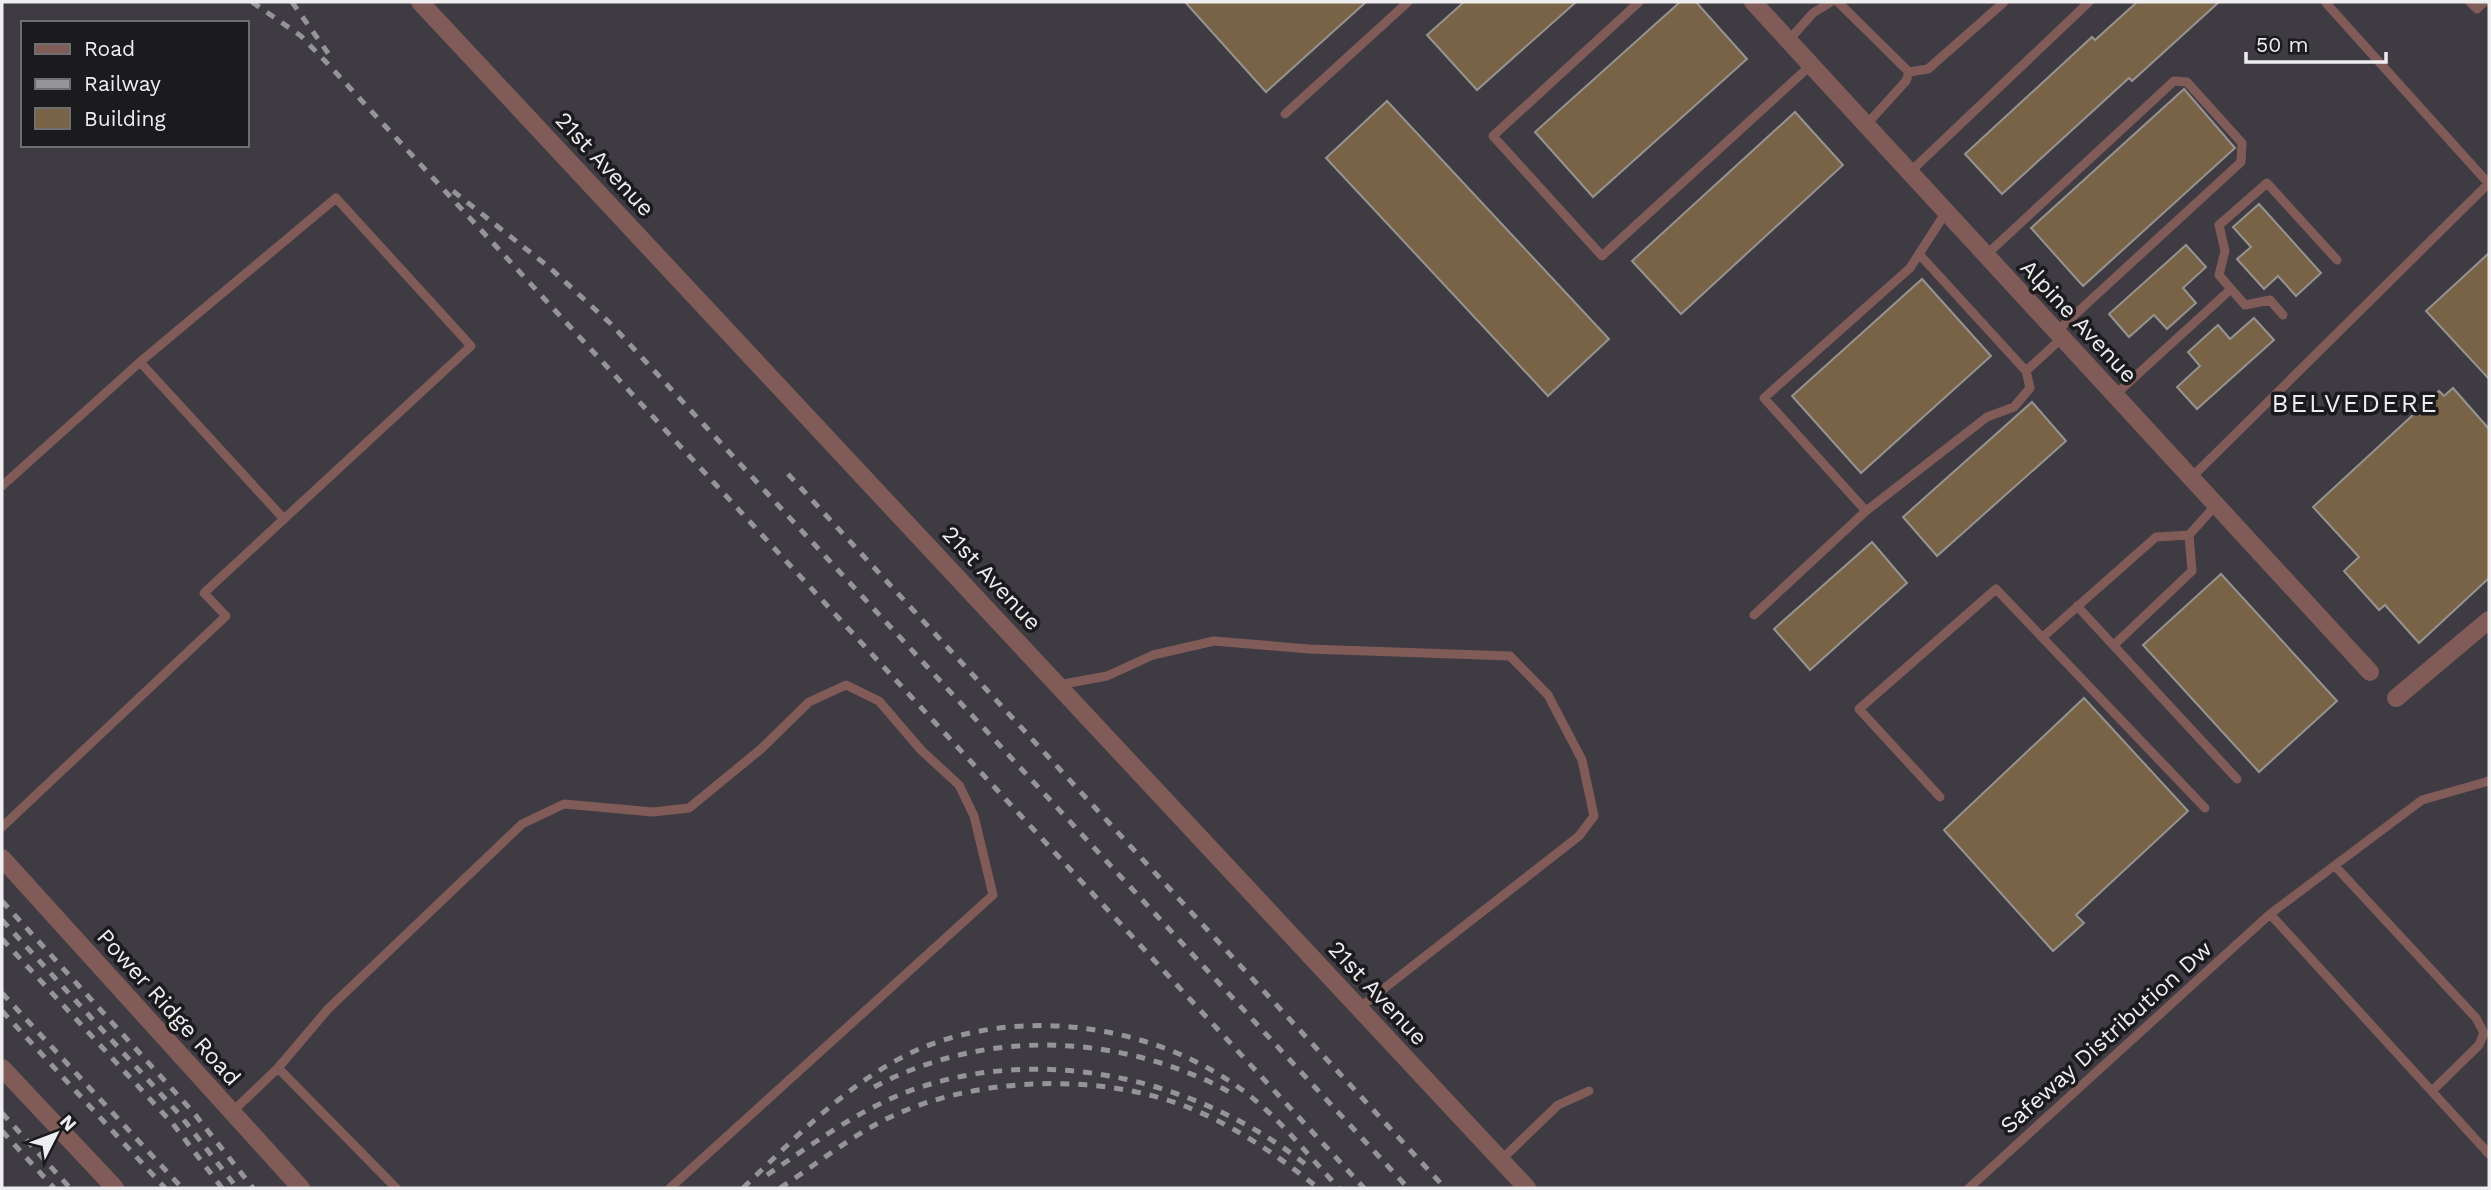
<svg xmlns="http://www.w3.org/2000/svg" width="2491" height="1190" font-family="'Work Sans',sans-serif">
<rect width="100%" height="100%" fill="#343235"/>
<path fill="#3f3b43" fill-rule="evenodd" d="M 2,2 L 2489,2 L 2489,1188 L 2,1188 ZM 23,23 L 247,23 L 247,145 L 23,145 Z"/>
<path fill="#796347" stroke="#969390" stroke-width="2" d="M 1185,2 L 1366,2 L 1266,92 Z
M 1464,2 L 1576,2 L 1477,90 L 1427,35 Z
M 1680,2 L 1696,2 L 1747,59 L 1593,197 L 1535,132 Z
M 2137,2 L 2219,2 L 2132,81 L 2129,78 L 2002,194 L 1965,154 L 2092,37 L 2095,40 Z
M 2184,89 L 2235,148 L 2083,286 L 2031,228 Z
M 1387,101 L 1609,339 L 1548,396 L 1326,158 Z
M 1795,112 L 1843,165 L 1681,314 L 1632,261 Z
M 2259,204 L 2321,273 L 2296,296 L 2278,276 L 2264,289 L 2237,259 L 2251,247 L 2233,227 Z
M 2186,245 L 2206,267 L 2183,288 L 2196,303 L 2167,329 L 2154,315 L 2129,337 L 2109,314 Z
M 2489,253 L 2489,379 L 2426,311 Z
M 1922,279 L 1991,356 L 1861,473 L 1792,396 Z
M 2254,318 L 2274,340 L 2197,409 L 2177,387 L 2200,366 L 2188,352 L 2218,325 L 2230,339 Z
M 2453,388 L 2489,429 L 2489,578 L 2419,643 L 2385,605 L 2379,610 L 2344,571 L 2359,557 L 2313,507 L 2439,391 L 2444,396 Z
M 2032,402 L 2066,441 L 1937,556 L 1903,517 Z
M 1872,542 L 1907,583 L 1810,670 L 1774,629 Z
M 2221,574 L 2337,701 L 2259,772 L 2143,645 Z
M 2084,698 L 2188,811 L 2076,915 L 2084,923 L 2053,951 L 1944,830 Z"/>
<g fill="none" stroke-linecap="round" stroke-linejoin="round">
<path stroke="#805b58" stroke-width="9" d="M 1639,2 L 1493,136 L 1602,256 L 1811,65
M 1838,2 L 1909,72 L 1906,81 L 1866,125
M 2470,2 L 2477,9 L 2484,2
M 2326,3 L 2489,184
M 1789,40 L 1813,13 L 1831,2
M 1909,72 L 1928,69 L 2004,2
M 1285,114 L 1408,2
M 1910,172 L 2089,2
M 1919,254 L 2026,371
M 1986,255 L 2174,81 L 2187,82 L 2242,143 L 2241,162 L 2056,332
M 2231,289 L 2219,275 L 2225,251 L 2219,225 L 2267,183 L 2337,260
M 140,362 L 336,198 L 471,346 L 284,519
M 2115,395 L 2231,289 L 2245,305 L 2270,300 L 2283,315
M 2191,478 L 2489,183
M 2,486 L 140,362 L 284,519 L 204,593 L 226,616 L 2,827
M 1866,511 L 1764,398 L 1910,268 L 1946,212
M 2077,606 L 2237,779
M 1754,615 L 1866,511 L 1987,417 L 2014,407 L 2030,388 L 2026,371 L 2062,338
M 2044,636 L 2156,537 L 2189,535 L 2215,506
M 2114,645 L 2192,571 L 2189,535
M 1058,685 L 1107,676 L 1153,655 L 1214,641 L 1309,649 L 1510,656 L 1548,695 L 1582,760 L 1594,816 L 1579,836 L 1359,1008
M 1940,797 L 1859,709 L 1996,589 L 2205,808
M 2335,866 L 2476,1018 L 2484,1033 L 2479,1045 L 2432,1091
M 2270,914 L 2489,1154
M 278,1068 L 328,1009 L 522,824 L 564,804 L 653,812 L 689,808 L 761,749 L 809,702 L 846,685 L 879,701 L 921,750 L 959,785 L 974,816 L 993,895 L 670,1188
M 232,1112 L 278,1068 L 396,1188
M 1501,1160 L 1558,1105 L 1589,1091
M 1969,1188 L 2270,914 L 2422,800 L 2489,781"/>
<path stroke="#805b58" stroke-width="18" d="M 420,2 L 1527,1188
M 1753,2 L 2370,672
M 2396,698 L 2489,620
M 2,858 L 301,1188
M 2,1068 L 115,1188"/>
<path stroke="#959496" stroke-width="5" stroke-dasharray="9 9" stroke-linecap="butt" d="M 252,2 L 301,36 L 327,63 L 1364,1188
M 292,2 L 330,56
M 453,191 L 550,268 L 611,324 L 1408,1188
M 788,474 L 1445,1188
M 2,901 L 193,1112 L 253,1188
M 2,920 L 180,1115 L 237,1188
M 2,939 L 173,1124 L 222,1188
M 2,993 L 182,1188
M 2,1011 L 165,1188
M 874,1087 C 965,1039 1069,1033 1167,1065 C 1189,1073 1215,1082 1235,1096
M 2,1113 L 70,1188
M 2,1131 L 54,1188
M 767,1175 C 811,1145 854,1113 904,1093 C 1039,1041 1199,1078 1309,1167
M 743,1188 C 796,1137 849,1081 917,1050 C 1023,1004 1161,1025 1250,1096 C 1283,1122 1310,1158 1339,1188
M 780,1188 C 811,1168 841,1144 873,1126 C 961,1076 1099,1070 1192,1109 C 1238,1128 1280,1157 1318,1188"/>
</g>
<g text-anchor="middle" stroke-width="7" stroke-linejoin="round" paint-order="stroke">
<g font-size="23" fill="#eeedef" stroke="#1b1a1c">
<text transform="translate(605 164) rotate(47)" y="8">21st Avenue</text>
<text transform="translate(2079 321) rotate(47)" y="8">Alpine Avenue</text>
<text transform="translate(992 578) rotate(47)" y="8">21st Avenue</text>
<text transform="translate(1378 993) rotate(47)" y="8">21st Avenue</text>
<text transform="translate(169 1007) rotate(48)" y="8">Power Ridge Road</text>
<text transform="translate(2106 1037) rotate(-42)" y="8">Safeway Distribution Dw</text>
</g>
<g font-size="26" letter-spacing="2" fill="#eeedef" stroke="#1b1a1c">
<text x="2355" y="412">BELVEDERE</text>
</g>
</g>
<rect width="2491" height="1190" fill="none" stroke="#eeedef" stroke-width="7"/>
<rect x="21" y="21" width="228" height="126" fill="#1b1a1c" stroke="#6f6e70" stroke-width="2"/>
<rect x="35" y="44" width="35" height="10" fill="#805b58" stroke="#6f6e70" stroke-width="2"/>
<text x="84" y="56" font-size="21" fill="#eeedef">Road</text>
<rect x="35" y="79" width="35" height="10" fill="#959496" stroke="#6f6e70" stroke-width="2"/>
<text x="84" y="91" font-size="21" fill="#eeedef">Railway</text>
<rect x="35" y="108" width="35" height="21" fill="#796347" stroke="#6f6e70" stroke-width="2"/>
<text x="84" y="126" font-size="21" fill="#eeedef">Building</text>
<g transform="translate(56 1134) rotate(48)" stroke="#1b1a1c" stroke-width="5" paint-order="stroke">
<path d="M0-5L12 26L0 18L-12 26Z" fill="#eeedef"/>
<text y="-10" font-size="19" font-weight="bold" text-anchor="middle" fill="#eeedef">N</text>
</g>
<path d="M2246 52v10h140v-10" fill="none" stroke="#eeedef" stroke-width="3.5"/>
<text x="2256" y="52" font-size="21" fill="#eeedef" stroke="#1b1a1c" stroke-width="5" paint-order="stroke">50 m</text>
</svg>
